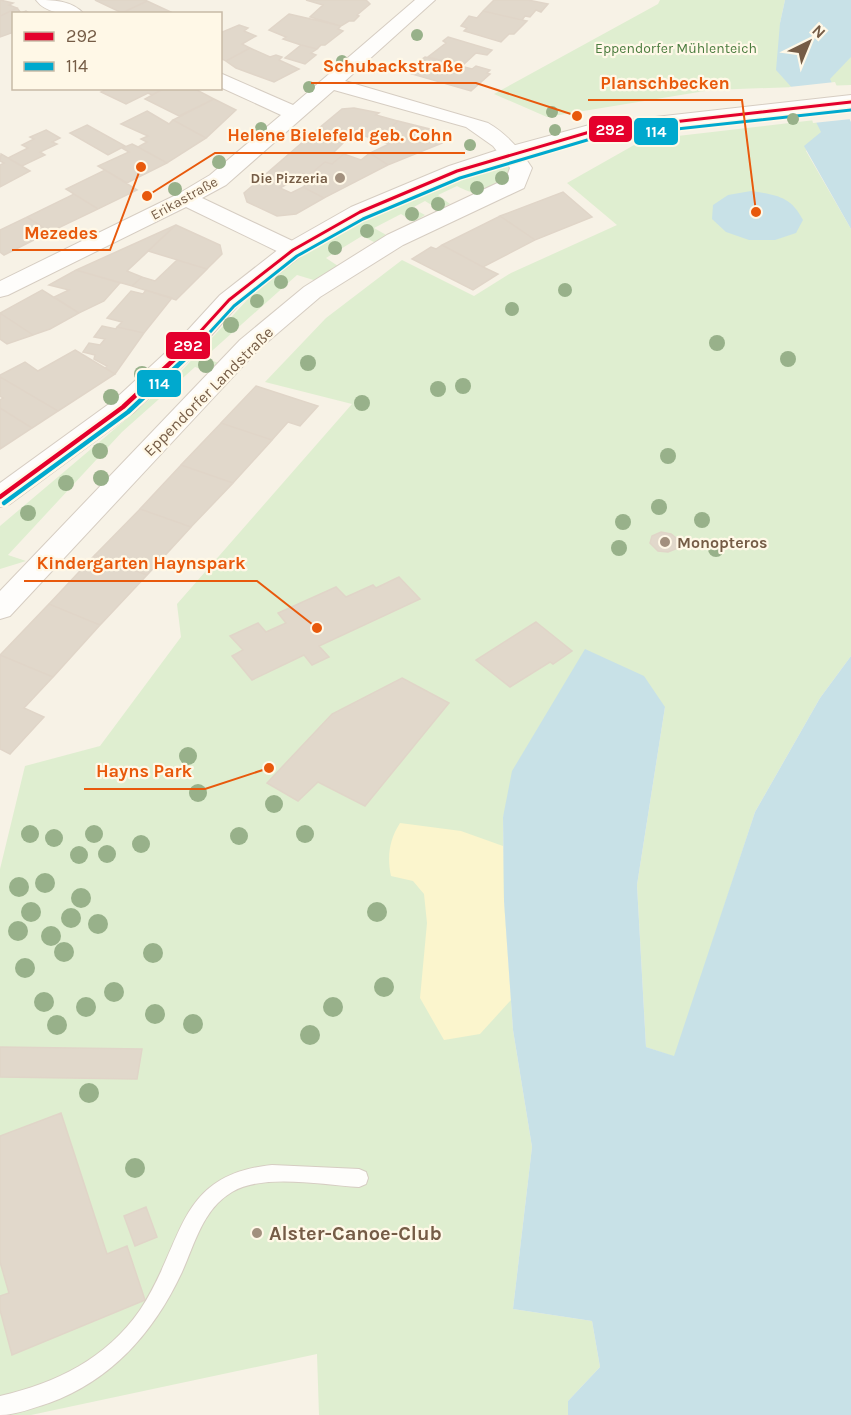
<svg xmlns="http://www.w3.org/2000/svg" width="851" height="1415" font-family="Karla,sans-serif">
<rect width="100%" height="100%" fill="#f7f2e6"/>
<path fill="#dfeed0" d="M 660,0 L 785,0 L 780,23 L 851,54 L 851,85 L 711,90 L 547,117 L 494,94 L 658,4 Z
M 815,120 L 822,131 L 806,151 L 851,229 L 851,656 L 820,698 L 755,812 L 675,1057 L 646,1047 L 637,885 L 665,707 L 503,816 L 504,901 L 513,1030 L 532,1147 L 513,1309 L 592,1321 L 600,1367 L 568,1401 L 568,1415 L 319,1415 L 317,1354 L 31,1415 L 0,1415 L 0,869 L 25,766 L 100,746 L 181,637 L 177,604 L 352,404 L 265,382 L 326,318 L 402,260 L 474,296 L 511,273 L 617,225 L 567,183 L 643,140 Z
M 503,165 L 513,170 L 508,180 C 485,191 481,199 457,186 L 438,195 L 450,204 L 438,209 L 425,201 L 412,208 L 425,215 L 414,222 L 401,214 L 374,228 L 388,236 L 376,243 L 362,236 L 326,258 L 338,266 L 317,281 L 297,275 L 204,358 L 222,364 L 213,373 L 195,367 L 122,432 L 8,555 L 26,561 L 0,569 L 0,526 L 175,378 L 247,300 L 293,261 L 356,223 L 415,196 Z"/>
<path fill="#fbf5cd" d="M 400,823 L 461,831 L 503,846 L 504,901 L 511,1000 L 480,1034 L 444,1040 L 420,998 L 427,923 L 424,894 L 413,881 L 391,876 C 387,857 389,840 400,823 Z"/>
<path fill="#c8e1e7" d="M 785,0 L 851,0 L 851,57 L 830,79 L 851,122 L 851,229 L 804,146 L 821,132 L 815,120 L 820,119 L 776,70 L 780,23 Z
M 751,191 C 776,195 791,196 803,220 L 796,233 L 775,240 L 749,240 L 726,232 L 712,219 L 713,205 L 728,195 Z
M 585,649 L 644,676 L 665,707 L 637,885 L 646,1047 L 674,1056 L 755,812 L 820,698 L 851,656 L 851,1415 L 568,1415 L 568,1401 L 600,1367 L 592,1321 L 513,1309 L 532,1147 L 513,1030 L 504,901 L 503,817 L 512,771 Z"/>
<path fill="#f7f2e6" d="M 835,82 L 851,119 L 813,123 L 812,119 L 815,117 L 789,87 Z"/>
<path fill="#e1d8cb" stroke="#e0d5c8" stroke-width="1.5" d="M 0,0 L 13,3 L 9,5 L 17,8 L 0,16 Z
M 95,0 L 145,0 L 147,1 L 122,13 Z
M 306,0 L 366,0 L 370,4 L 357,15 L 359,16 L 354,21 L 349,21 L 341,26 L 310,17 L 323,5 Z
M 494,0 L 528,0 L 548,4 L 541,12 L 536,10 L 530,17 L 525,16 L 522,20 L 483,11 Z
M 147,1 L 175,14 L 122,13 Z
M 17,8 L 21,13 L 26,11 L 31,14 L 14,14 L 14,32 L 0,37 L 0,16 Z
M 483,11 L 522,20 L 527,21 L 514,34 L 509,34 L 501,42 L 464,31 L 467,28 L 461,26 L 469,16 L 477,18 Z
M 289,14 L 341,26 L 338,29 L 343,31 L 325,45 L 321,45 L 317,49 L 301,45 L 283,39 L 286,37 L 269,30 Z
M 239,25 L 248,28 L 244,31 L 256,36 L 242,44 L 250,48 L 226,61 L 220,58 L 220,33 Z
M 448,37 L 492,50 L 487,55 L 476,53 L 462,66 L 428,57 L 446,43 L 443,41 Z
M 301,45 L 317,49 L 311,53 L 316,55 L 305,64 L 285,58 Z
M 250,48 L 270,57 L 276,55 L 282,57 L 279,60 L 299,69 L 274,82 L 236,68 L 226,61 Z
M 425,57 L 472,69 L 476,66 L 490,70 L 487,73 L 490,74 L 471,91 L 412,74 L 425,64 L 418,62 Z
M 109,88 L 165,88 L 152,95 L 148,93 L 126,104 L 101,92 Z
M 165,88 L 193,88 L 214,99 L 179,116 L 145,99 Z
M 214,99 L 236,110 L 206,138 L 173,120 Z
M 354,108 L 379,113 L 376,115 L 398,121 L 377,140 L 355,133 L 343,143 L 312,134 L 342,109 Z
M 147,111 L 169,124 L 173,120 L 206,138 L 167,163 L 138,147 L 147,142 L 141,139 L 148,136 L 121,124 Z
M 398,121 L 446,133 L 441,141 L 442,143 L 388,165 L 370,153 L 389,144 L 377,140 Z
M 87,125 L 125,146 L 108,155 L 70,133 Z
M 46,130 L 60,138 L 52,142 L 57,144 L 40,152 L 45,155 L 22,166 L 8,158 L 28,148 L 22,145 L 34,139 L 30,137 Z
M 312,134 L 343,143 L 334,152 L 344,154 L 332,164 L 325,162 L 309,175 L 299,173 L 291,182 L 266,174 Z
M 132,144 L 138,147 L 167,163 L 127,183 L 98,166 L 129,152 L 122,148 Z
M 370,153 L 388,165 L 324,198 L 303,187 L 315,178 L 309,175 L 325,162 L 332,164 L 344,154 L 361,160 Z
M 1,154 L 8,158 L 30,171 L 0,187 L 0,165 L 4,163 L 0,161 Z
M 105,170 L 137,190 L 98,209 L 66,189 Z
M 266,174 L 291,182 L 280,188 L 291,193 L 303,187 L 324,198 L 296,214 L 277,216 L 247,202 L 244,193 Z
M 563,192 L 592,217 L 535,240 L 500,216 Z
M 74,194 L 98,209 L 50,232 L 27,217 Z
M 500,216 L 535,240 L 483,267 L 442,245 Z
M 27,217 L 50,232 L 4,255 L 0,252 L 0,230 Z
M 176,225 L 220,245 L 222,254 L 207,269 L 148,251 Z
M 176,225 L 127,271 L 142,277 L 132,286 L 76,270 Z
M 442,245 L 483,267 L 498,274 L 473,290 L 412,259 L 431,247 L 436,249 Z
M 177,260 L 207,269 L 176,300 L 132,286 L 142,277 L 155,281 Z
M 76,270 L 120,283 L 104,301 L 79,313 L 54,297 L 69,290 L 49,285 Z
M 42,290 L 79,313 L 50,329 L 33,335 L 0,313 Z
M 146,290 L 172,298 L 144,333 L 117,327 L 122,322 L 107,318 L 131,291 L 143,294 Z
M 0,313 L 33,335 L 7,344 L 0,339 Z
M 102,326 L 116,329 L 117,327 L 144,333 L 115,374 L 105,368 L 107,366 L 94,359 L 95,355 L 83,352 L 89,343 L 100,345 L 105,339 L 94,337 Z
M 75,350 L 115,374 L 58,411 L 0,377 L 0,375 L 25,362 L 38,371 Z
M 0,377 L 58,411 L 32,428 L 0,408 L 0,400 L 3,398 L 0,396 Z
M 256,386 L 318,406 L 300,426 L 288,422 L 272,440 L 221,423 Z
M 0,408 L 32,428 L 0,449 Z
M 221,423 L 272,440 L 233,483 L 181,465 Z
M 181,465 L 233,483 L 191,527 L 140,509 Z
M 140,509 L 191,527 L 147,575 L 95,555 Z
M 661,532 L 671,534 L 680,541 L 678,548 L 668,552 L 658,551 L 650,543 L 652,536 Z
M 95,555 L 147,575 L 100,625 L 49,604 Z
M 399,577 L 420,599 L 319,646 L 329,657 L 312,665 L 304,655 L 252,680 L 232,656 L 243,650 L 230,636 L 258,623 L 266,632 L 286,623 L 278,613 L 336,587 L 346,597 L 373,585 L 376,588 Z
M 49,604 L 100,625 L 53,677 L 0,655 Z
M 536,622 L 572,651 L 553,664 L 550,662 L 510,687 L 476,660 Z
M 0,655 L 53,677 L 24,708 L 44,717 L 10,754 L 0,749 Z
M 402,678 L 449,703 L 365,806 L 318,782 L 298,801 L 267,783 L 332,714 Z
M 0,1047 L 142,1049 L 137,1079 L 0,1077 Z
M 61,1113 L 107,1254 L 127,1246 L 145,1300 L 12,1355 L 0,1310 L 0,1296 L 9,1293 L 0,1262 L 0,1136 Z
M 146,1207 L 157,1237 L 135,1246 L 124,1216 Z"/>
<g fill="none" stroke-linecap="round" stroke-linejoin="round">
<defs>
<path id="service" d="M 272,1165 L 359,1169 L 366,1172 L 368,1178 L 366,1184 L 359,1187 C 323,1185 264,1173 232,1192 C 203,1209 195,1243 182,1272 C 154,1332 112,1380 49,1403 C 33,1408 16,1415 0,1415 L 0,1396 C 56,1383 106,1359 140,1310 C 185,1243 175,1175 272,1165 Z"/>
<path id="minor" d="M 36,0 C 52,0 72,0 84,14 C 68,14 47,15 36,0 Z
M 415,0 L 435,0 L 345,81 L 488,123 C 507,134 520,149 532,168 L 524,188 L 403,245 L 320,297 L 258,350 L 10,616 L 0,619 L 0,591 L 240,340 L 304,287 L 387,235 L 506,179 L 510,168 L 493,146 L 466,127 L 334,90 L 226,185 L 202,198 L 301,245 L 304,250 L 301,255 L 293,257 L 285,255 L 186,207 L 8,295 L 0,297 L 0,281 L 178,194 L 210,175 L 281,115 L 220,87 L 220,73 L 293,105 Z"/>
<path id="tertiary" d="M 851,95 L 851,109 L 594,138 L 465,176 L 369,217 L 302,255 L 238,305 L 194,355 L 133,413 L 10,504 L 0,507 L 0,483 L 113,401 L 176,343 L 220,295 L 284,245 L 351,207 L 449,166 L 504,148 L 593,124 Z"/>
</defs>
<use href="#service" stroke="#d6cdc2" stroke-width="2"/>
<use href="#minor" stroke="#d6cdc2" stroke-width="2"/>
<use href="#tertiary" stroke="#d6cdc2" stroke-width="2"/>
<use href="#service" fill="#fefdfb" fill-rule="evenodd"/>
<use href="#minor" fill="#fefdfb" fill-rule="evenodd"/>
<use href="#tertiary" fill="#fefdfb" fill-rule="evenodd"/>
<defs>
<path id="bus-1-far1" d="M 178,356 L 229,300 L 293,250 L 360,212 L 457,171 L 593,131 L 851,102"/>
<path id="bus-1" d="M 0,497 L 123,407 L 180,354"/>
<path id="bus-2-far1" d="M 188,356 L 234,306 L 297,256 L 363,219 L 460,178 L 594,138 L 851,110"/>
<path id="bus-2" d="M 4,503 L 128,412 L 190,354"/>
</defs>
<use href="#bus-1-far1" stroke="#fff8e7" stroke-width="6"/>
<use href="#bus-1" stroke="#fff8e7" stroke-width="9"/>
<use href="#bus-2-far1" stroke="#fff8e7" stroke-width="6"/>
<use href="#bus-2" stroke="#fff8e7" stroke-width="9"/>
<use href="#bus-1-far1" stroke="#e4002b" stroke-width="3"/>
<use href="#bus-1" stroke="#e4002b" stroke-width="4.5"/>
<use href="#bus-2-far1" stroke="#00a9ce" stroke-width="3"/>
<use href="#bus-2" stroke="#00a9ce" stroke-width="4.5"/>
</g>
<g fill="#98b18a">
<circle cx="417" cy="35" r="6"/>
<circle cx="342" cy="61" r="6"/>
<circle cx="372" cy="68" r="6"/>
<circle cx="309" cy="87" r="6"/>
<circle cx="552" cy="112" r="6"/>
<circle cx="793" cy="119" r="6"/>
<circle cx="261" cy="128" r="6"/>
<circle cx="555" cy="130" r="6"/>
<circle cx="470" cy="145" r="6"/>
<circle cx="219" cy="162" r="7"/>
<circle cx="502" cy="178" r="7"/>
<circle cx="477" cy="188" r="7"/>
<circle cx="175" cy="189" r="7"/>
<circle cx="438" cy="204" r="7"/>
<circle cx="412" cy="214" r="7"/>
<circle cx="367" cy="231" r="7"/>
<circle cx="335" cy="248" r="7"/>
<circle cx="281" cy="282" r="7"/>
<circle cx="565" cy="290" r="7"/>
<circle cx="257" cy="301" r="7"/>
<circle cx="512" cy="309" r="7"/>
<circle cx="231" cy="325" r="8"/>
<circle cx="717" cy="343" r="8"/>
<circle cx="788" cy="359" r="8"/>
<circle cx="308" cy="363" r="8"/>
<circle cx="206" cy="365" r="8"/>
<circle cx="142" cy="374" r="8"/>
<circle cx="463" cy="386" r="8"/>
<circle cx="438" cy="389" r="8"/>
<circle cx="111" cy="397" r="8"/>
<circle cx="362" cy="403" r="8"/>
<circle cx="100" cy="451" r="8"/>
<circle cx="668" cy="456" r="8"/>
<circle cx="101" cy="478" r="8"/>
<circle cx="66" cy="483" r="8"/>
<circle cx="659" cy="507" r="8"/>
<circle cx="28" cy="513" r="8"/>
<circle cx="702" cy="520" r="8"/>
<circle cx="623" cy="522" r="8"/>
<circle cx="619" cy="548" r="8"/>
<circle cx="716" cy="549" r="8"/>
<circle cx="188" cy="756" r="9"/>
<circle cx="198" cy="793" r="9"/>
<circle cx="274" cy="804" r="9"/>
<circle cx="30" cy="834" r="9"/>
<circle cx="94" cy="834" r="9"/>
<circle cx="305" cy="834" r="9"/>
<circle cx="239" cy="836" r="9"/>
<circle cx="54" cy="838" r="9"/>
<circle cx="141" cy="844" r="9"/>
<circle cx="107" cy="854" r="9"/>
<circle cx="79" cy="855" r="9"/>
<circle cx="45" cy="883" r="10"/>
<circle cx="19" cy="887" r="10"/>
<circle cx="81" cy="898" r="10"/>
<circle cx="31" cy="912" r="10"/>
<circle cx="377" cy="912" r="10"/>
<circle cx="71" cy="918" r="10"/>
<circle cx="98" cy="924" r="10"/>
<circle cx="18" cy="931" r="10"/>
<circle cx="51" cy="936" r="10"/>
<circle cx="64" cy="952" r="10"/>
<circle cx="153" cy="953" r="10"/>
<circle cx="25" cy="968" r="10"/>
<circle cx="384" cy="987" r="10"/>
<circle cx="114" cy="992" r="10"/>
<circle cx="44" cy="1002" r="10"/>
<circle cx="86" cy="1007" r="10"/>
<circle cx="333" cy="1007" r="10"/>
<circle cx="155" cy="1014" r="10"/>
<circle cx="193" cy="1024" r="10"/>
<circle cx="57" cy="1025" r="10"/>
<circle cx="310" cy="1035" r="10"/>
<circle cx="89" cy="1093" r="10"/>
<circle cx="135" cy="1168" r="10"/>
</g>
<g fill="#a2907e" stroke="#fff8e7" stroke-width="2">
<circle cx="340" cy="178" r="6"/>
<circle cx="665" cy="542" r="6"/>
<circle cx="257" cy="1233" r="6"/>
</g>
<g text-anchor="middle" stroke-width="4.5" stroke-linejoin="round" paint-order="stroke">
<g font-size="14" fill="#4a7c3e" stroke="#fff8e7">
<text x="676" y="53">Eppendorfer Mühlenteich</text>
</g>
<g font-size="14" font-weight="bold" fill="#755c46" stroke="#fff8e7" text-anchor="end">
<text x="328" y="183">Die Pizzeria</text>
</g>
<g font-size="14" fill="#755c46" stroke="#fff8e7">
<text transform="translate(184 198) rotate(-29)" y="5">Erikastraße</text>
</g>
<g font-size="16" fill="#755c46" stroke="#fff8e7">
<text transform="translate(208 391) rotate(-45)" y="6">Eppendorfer Landstraße</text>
</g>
<g font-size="16" font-weight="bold" fill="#755c46" stroke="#fff8e7" text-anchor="start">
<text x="677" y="548">Monopteros</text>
</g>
<g font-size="20" font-weight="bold" fill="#755c46" stroke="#fff8e7" text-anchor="start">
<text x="269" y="1240">Alster-Canoe-Club</text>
</g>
</g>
<path fill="none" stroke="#e8590c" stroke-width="2" d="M577 116L476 83H311M756 212L742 100H588M147 196L215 153H465M141 167L110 250H12M317 628L257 581H24M269 768L205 789H84"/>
<g fill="#e8590c" stroke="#fff8e7" stroke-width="2">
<circle cx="577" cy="116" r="6"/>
<circle cx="756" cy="212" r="6"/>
<circle cx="147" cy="196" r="6"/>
<circle cx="141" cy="167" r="6"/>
<circle cx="317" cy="628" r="6"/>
<circle cx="269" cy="768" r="6"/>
</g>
<g font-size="18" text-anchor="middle" font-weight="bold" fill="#e8590c" stroke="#fff8e7" stroke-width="4.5" stroke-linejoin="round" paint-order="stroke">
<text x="393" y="72">Schubackstraße</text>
<text x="665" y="89">Planschbecken</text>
<text x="340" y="141">Helene Bielefeld geb. Cohn</text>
<text x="61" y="239">Mezedes</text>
<text x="141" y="569">Kindergarten Haynspark</text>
<text x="144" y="777">Hayns Park</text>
</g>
<g stroke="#fff8e7" stroke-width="2">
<rect x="588" y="115" width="45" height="28" rx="6" fill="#e4002b"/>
<rect x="633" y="117" width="46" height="29" rx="6" fill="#00a9ce"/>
<rect x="165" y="331" width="46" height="29" rx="6" fill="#e4002b"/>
<rect x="136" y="369" width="46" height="29" rx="6" fill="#00a9ce"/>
</g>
<g font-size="16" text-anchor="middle" font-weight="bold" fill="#fff">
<text x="610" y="135">292</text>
<text x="656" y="137">114</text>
<text x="188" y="351">292</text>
<text x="159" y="389">114</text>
</g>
<rect x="12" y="12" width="210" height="78" fill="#fff8e7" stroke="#c8baa7" stroke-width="1.5"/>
<rect x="24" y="32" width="30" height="9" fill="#e4002b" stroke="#c8baa7" stroke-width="1.5"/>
<text x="66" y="42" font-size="18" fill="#755c46">292</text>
<rect x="24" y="62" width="30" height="9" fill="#00a9ce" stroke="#c8baa7" stroke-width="1.5"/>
<text x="66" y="72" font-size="18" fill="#755c46">114</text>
<g transform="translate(809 42) rotate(43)" stroke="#fff8e7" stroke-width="4.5" paint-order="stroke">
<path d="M0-4.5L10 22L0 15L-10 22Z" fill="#755c46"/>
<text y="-9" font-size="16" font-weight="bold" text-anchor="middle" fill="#755c46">N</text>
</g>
</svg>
